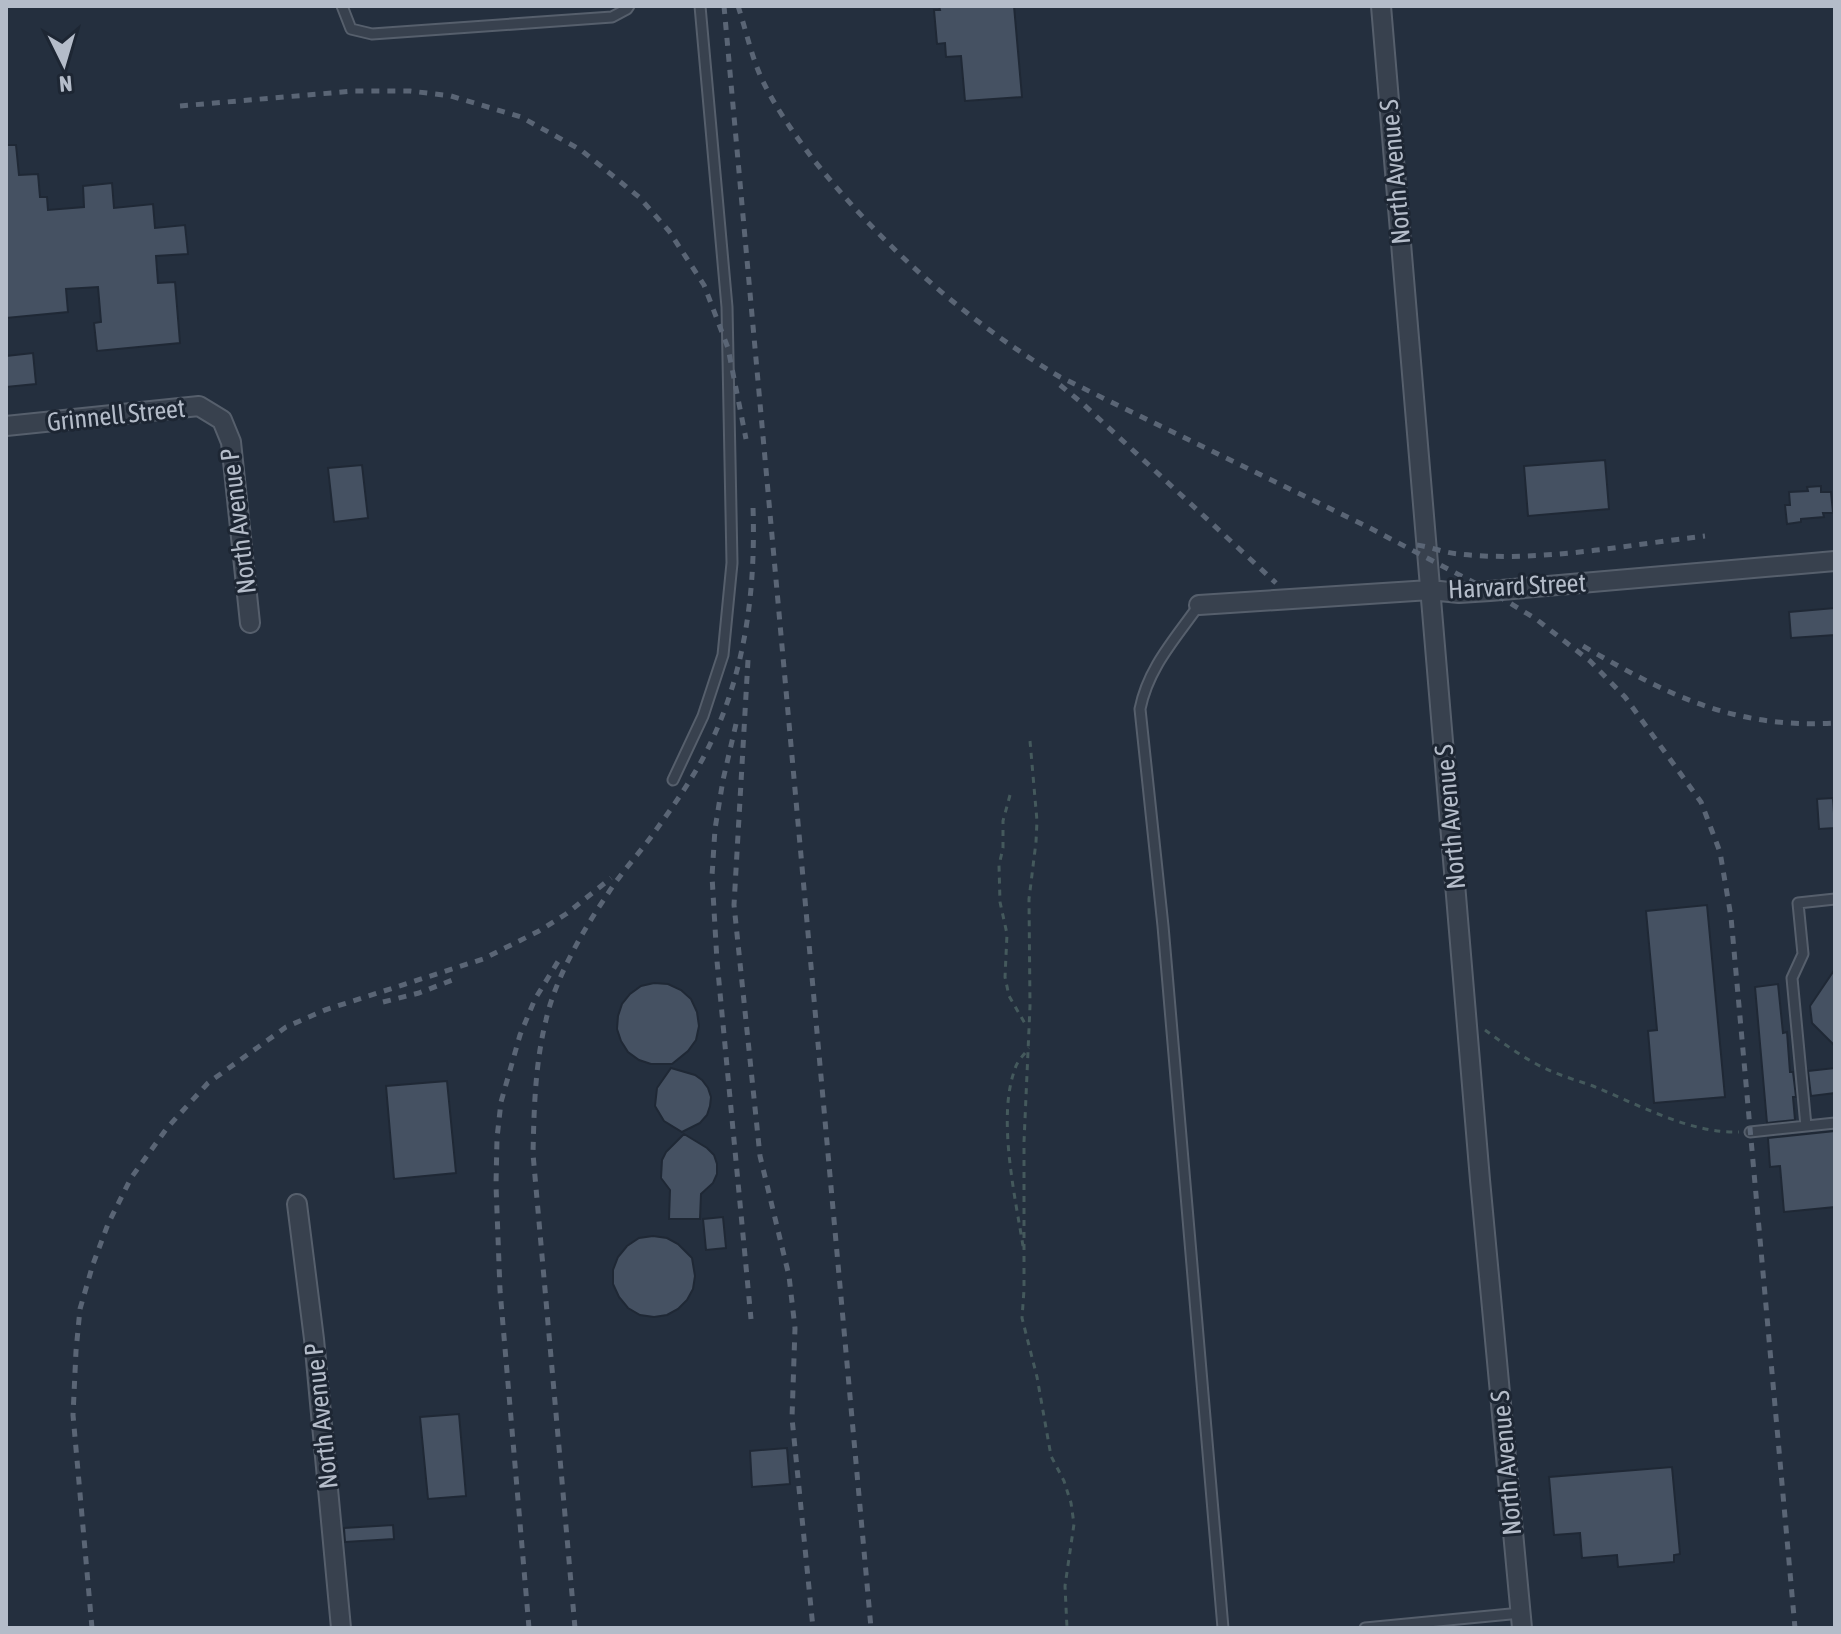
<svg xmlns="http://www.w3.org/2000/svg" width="1841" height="1634" font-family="'Asap Condensed',sans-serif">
<rect width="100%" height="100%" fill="#242f3e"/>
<path fill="#455162" stroke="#1f2835" stroke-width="2" d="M 939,6 L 1014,6 L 1022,97 L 965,101 L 961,56 L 946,57 L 945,43 L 937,44 L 934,10 L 940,10 Z
M 6,145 L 16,145 L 19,175 L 38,174 L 40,197 L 47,197 L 48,210 L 84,207 L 83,186 L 112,183 L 114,208 L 153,204 L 155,228 L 185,225 L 188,254 L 156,256 L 158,283 L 175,282 L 180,343 L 97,351 L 94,323 L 101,322 L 98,287 L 66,289 L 68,312 L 6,318 Z
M 33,353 L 36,384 L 6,387 L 6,356 Z
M 1605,460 L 1609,509 L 1528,516 L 1524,466 Z
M 362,465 L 368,518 L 334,522 L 328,468 Z
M 1821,486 L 1821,492 L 1831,492 L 1833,513 L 1823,513 L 1824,517 L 1801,519 L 1801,522 L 1787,524 L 1785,505 L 1790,505 L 1789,492 L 1808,491 L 1807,487 Z
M 1835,608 L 1835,635 L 1791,638 L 1789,612 Z
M 1833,798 L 1835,828 L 1819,829 L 1817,799 Z
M 1707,905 L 1725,1097 L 1654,1103 L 1648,1031 L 1657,1030 L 1646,911 Z
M 1835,969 L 1835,1046 L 1812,1023 L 1810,1006 Z
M 654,983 L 668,984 L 681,990 L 691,999 L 697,1012 L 699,1026 L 696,1040 L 688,1051 L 672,1064 L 651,1064 L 639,1060 L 628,1052 L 621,1041 L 617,1029 L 618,1016 L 622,1004 L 630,994 L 641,986 Z
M 1778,984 L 1783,1033 L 1787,1032 L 1790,1072 L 1793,1072 L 1796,1097 L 1793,1097 L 1795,1120 L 1767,1123 L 1755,987 Z
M 671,1068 L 695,1075 L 702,1080 L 708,1088 L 711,1097 L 710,1106 L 707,1115 L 700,1123 L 682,1132 L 664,1121 L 655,1106 L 657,1088 Z
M 1835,1068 L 1835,1093 L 1811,1096 L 1808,1071 Z
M 447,1081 L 456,1173 L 394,1179 L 386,1086 Z
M 1835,1131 L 1835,1207 L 1784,1212 L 1780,1166 L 1770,1167 L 1768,1138 Z
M 684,1134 L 707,1148 L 714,1155 L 717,1164 L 717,1174 L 713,1183 L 701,1194 L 700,1219 L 669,1219 L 670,1190 L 661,1178 L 662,1160 L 666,1152 Z
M 723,1217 L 726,1248 L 706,1250 L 703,1219 Z
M 653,1236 L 667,1238 L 678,1244 L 692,1258 L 695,1276 L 693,1289 L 687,1300 L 678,1309 L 667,1315 L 654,1317 L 640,1315 L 628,1308 L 619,1297 L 613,1284 L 613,1270 L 618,1257 L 627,1246 L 639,1238 Z
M 459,1414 L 466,1496 L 428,1499 L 420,1417 Z
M 787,1448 L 790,1484 L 752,1487 L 750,1451 Z
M 1672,1467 L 1680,1554 L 1674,1555 L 1674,1562 L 1618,1567 L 1617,1555 L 1582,1558 L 1580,1533 L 1554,1535 L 1549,1477 Z
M 393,1525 L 394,1539 L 345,1542 L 344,1528 Z"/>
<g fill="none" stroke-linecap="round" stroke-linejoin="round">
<defs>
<path id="lane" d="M 342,6 L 351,29 L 372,34 L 612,17 L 627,9 L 629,6
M 1199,605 C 1175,639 1148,668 1140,709 L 1163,926 L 1223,1628
M 673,780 L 703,716 L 723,655 L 732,563 L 727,307 L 700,6
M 1806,1126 L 1792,978 L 1803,954 L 1798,903 L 1835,899
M 1750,1132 L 1835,1123
M 1365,1628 L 1521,1613"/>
<path id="street" d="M 1381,6 L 1480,1180 L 1522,1628
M 6,426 L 199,406 L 222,420 L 231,442 L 250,623
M 1199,605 L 1430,590 L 1459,593 L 1490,591 L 1835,561
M 297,1204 L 314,1339 L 341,1628"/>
</defs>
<use href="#lane" stroke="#565f6c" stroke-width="13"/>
<use href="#street" stroke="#565f6c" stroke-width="22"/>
<path stroke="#44595c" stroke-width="3" stroke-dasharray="6 6" stroke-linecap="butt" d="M 1030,741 L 1037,821 L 1036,842 L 1029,899 L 1030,1006 L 1024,1142 L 1024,1290 L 1022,1318 L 1037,1377 L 1051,1456 L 1064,1481 L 1071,1503 L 1074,1524 L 1065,1586 L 1067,1628
M 1010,795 L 1003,821 L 1003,848 L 999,865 L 1000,902 L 1007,934 L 1005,977 L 1009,996 L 1027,1027
M 1485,1030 C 1503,1043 1522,1057 1542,1067 C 1558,1075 1576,1080 1593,1086 C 1637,1104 1691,1134 1739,1132
M 1023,1246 C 1015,1196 997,1117 1015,1069 C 1017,1061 1024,1055 1029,1048"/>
<use href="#lane" stroke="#38414e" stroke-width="9"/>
<use href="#street" stroke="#38414e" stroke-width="18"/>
<path stroke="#5a6575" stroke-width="5" stroke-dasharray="8 8" stroke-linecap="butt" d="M 724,6 L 871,1628
M 738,6 C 745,27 750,50 758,70 C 770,100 794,134 813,159 C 882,246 965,320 1060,377 L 1368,527 L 1490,591 L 1536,619 L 1590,661 L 1625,697 L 1701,802 L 1720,852 L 1731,917 L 1795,1628
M 180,106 L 354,91 L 410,91 L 451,96 L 521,117 L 581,150 L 639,197 L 669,231 L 704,285 L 728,348 L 746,439
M 1060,385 L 1082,403 L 1276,583
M 1417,545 C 1431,547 1445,553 1459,554 C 1538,563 1626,545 1705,536
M 1583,646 C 1668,695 1734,729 1835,723
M 748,660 L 734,905 L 760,1156 L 789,1276 L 795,1328 L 792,1418 L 813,1628
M 736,724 L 723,780 L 715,829 L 712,876 L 717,961 L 751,1319
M 383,1002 L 419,993 L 455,979
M 92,1628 L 73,1415 L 76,1351 L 80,1309 L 93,1264 L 108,1224 L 131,1178 L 167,1128 L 208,1083 L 286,1027 L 325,1010 L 483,959 L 539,931 L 566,914 L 611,878
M 529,1628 L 500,1290 L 496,1185 L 497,1138 L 501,1102 L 520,1035 L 535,999 L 562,955
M 575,1628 L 533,1154 C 534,1109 535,1064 546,1020 C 555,979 583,930 607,895 C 620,874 637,856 651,837 C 669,812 687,787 702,760 C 744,682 756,595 753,507"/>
</g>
<g text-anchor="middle" stroke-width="6" stroke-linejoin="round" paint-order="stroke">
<g font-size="26" fill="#b4bcc9" stroke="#1d2633">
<text transform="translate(1395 172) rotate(-95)" y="9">North Avenue S</text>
<text transform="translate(116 415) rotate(-6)" y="9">Grinnell Street</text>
<text transform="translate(238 521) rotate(-97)" y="9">North Avenue P</text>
<text transform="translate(1517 586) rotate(-3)" y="9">Harvard Street</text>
<text transform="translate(1450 817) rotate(-95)" y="9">North Avenue S</text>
<text transform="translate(321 1416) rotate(-96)" y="9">North Avenue P</text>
<text transform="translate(1506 1463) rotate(-95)" y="9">North Avenue S</text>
</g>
</g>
<rect width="1841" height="1634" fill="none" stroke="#b4bcc9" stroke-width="16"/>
<g transform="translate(64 64) rotate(175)" stroke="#1d2633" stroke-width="6" paint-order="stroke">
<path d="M0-6L14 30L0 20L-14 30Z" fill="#b4bcc9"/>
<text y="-12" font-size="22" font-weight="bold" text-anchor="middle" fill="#b4bcc9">N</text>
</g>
</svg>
